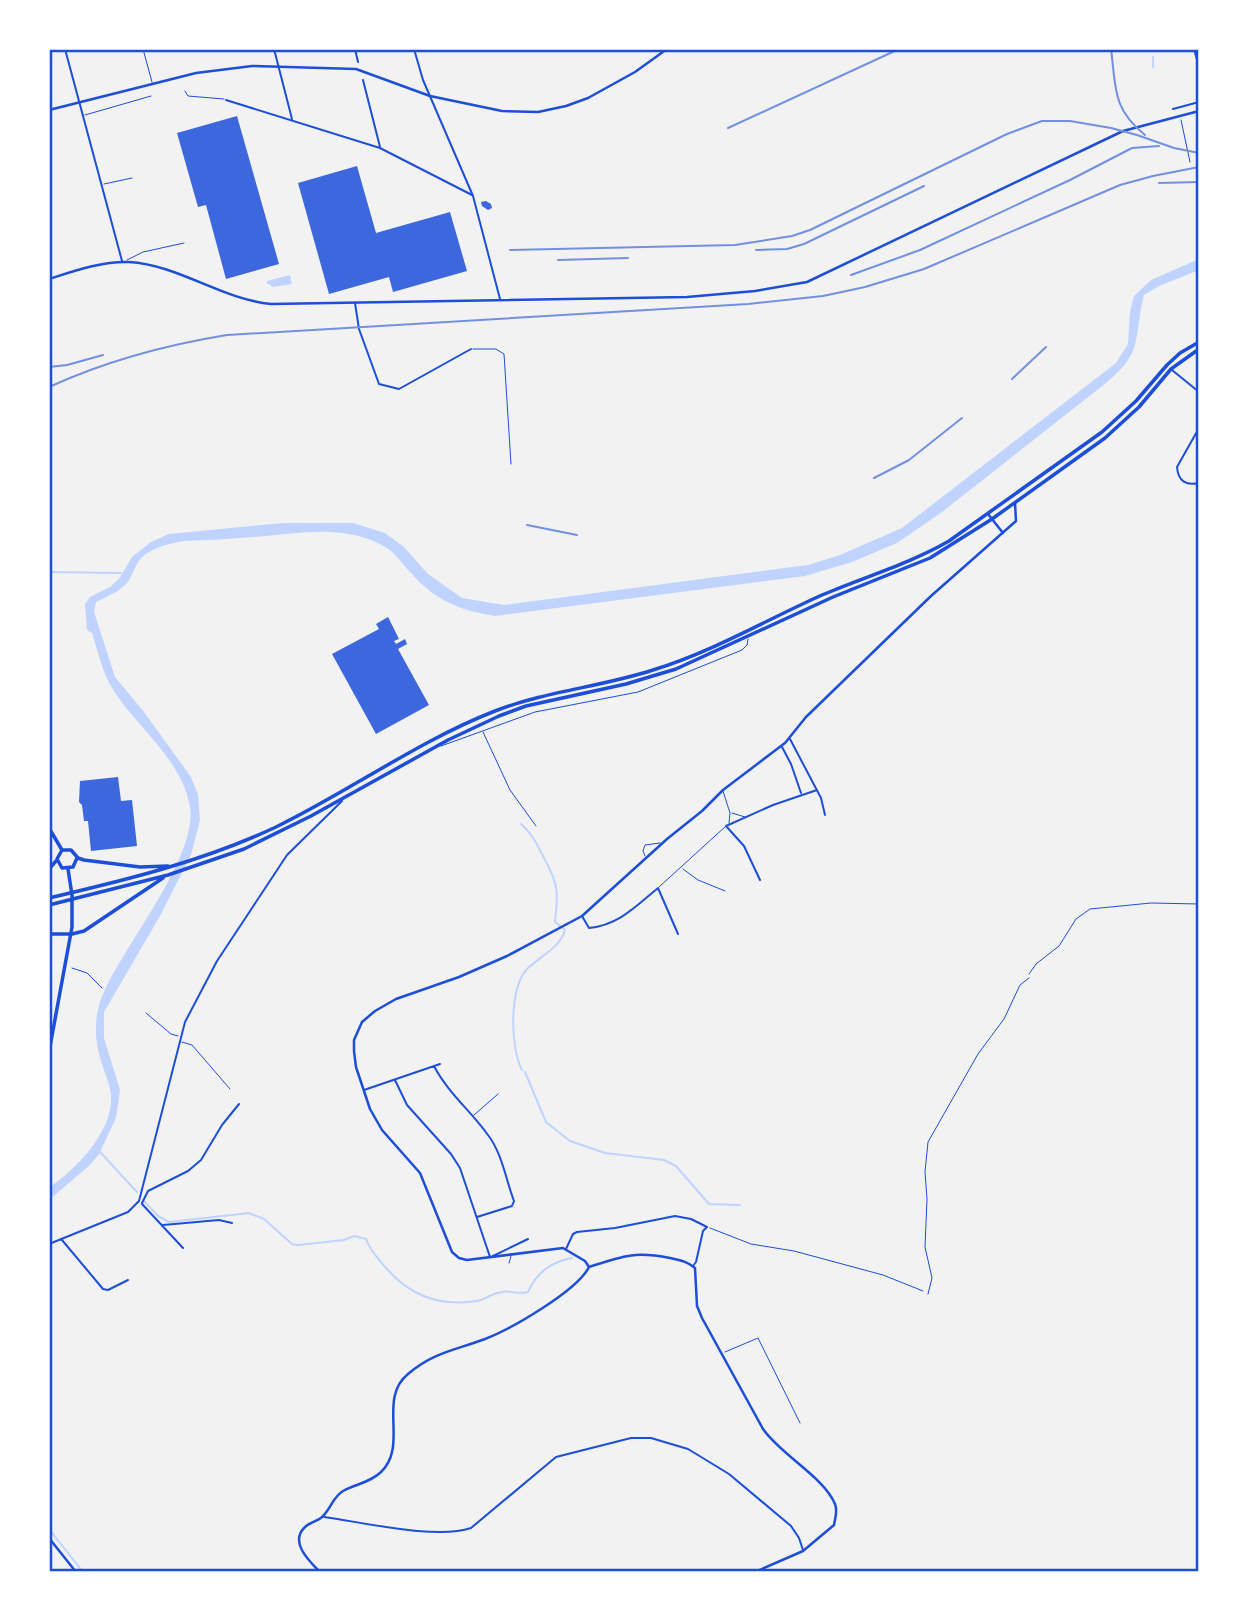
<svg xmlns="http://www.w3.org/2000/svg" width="1248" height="1621" font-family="Inter,sans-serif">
<rect width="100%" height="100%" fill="#f2f2f2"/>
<path fill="#bfd3fe" d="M 1199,259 L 1199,270 L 1159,286 L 1144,295 C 1133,338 1145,351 1106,383 L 942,512 L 897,543 L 852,562 L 805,576 L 495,616 C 459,610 436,601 411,573 C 403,565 395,552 385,547 C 344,523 298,534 254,537 C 230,539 207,540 184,541 C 167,544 144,549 136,566 C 132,573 131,579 125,585 C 118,592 106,597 96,602 L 94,612 L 115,677 L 144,712 L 191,777 L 198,795 L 200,820 L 191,855 L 160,916 L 104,1012 L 104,1038 L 120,1090 L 116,1118 L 99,1154 L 90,1165 L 49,1200 L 49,1188 C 76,1169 114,1131 111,1095 C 110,1084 105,1074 102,1064 C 94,1041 93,1015 104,992 C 124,946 198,856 190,807 C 182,759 136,727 112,688 C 102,671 98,652 92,633 L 87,630 L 85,604 L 90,597 L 110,587 L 119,579 L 132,557 L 151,542 L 169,534 L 283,523 L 353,523 L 385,533 L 404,547 L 428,574 L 462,598 L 504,605 L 808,565 L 840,555 L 902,528 L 1116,363 L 1128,344 L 1130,312 L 1134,296 L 1151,280 Z
M 290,275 L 292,284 L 273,287 L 267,283 L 267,281 Z"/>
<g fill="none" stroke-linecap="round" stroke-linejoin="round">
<path stroke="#bfd3fe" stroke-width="2" d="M 1153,57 L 1153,67
M 49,572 L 121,573
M 521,824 C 535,837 537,845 546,862 C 559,885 558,895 555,922 L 565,930 C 561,947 539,957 527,969 C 509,989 510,1047 522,1070
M 525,1072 L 546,1122 L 570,1141 L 605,1153 L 664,1160 L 676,1166 L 709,1204 L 740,1205
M 100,1152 L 137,1192
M 144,1201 L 158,1216 L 169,1222 L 249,1213 L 264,1219 L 292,1244 L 298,1245 L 344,1240 L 354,1236 L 366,1239 C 369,1248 375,1255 381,1262 C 406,1294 436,1307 477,1301 C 485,1300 492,1293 502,1292 C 511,1290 516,1295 528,1292 C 537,1272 551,1262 572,1258
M 49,1529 L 83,1572"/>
</g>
<path fill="#3d67dc" d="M 237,116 L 279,264 L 226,279 L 206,205 L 198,207 L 177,133 Z
M 357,166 L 376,233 L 450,212 L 467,271 L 393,292 L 389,277 L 329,294 L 298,183 Z
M 486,201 L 491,204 L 492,208 L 488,210 L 482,206 L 481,202 Z
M 388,617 L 399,639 L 394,641 L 396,644 L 405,639 L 407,644 L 398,649 L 429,705 L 376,734 L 332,654 L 379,629 L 376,624 Z
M 118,777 L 121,801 L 132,800 L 137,846 L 91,851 L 88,821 L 84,821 L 82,805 L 79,802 L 80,781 Z"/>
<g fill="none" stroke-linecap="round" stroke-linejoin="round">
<path stroke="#1d4ed8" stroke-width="1" d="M 1181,120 L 1190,162
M 683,869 L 698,880 L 725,891
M 72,968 L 87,973 L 102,988
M 1029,974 L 1036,964 L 1059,946 L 1076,919 L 1090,909 L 1151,903 L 1199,904
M 710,1228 L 751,1244 L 794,1251 L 883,1275 L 923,1291"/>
<path stroke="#1d4ed8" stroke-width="1" d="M 143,49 L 152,82
M 185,91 L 188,96 L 224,99
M 85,115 L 151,96
M 104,184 L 132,178
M 127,260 L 143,252 L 184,243
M 473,349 L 496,349 L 504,354 L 511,464
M 483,732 L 510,790 L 536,826
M 441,746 L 535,712 L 638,692 L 742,650 L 747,645 L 748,639
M 723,791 L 730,813 L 729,823
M 732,813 L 745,817
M 645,856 L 643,851 L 645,845 L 660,843
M 659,887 L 726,826
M 146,1013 L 171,1034 L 178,1036
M 182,1042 L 192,1045 L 230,1089
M 474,1115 L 498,1094
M 509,1263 L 511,1256
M 928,1294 L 932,1278 L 925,1247 L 927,1199 L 925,1172 L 928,1142 L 978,1054 L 1004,1019 L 1020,985 L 1029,978
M 725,1352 L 758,1338 L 800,1423"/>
<path stroke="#1d4ed8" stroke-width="2" d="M 65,49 L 122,261
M 274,49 L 292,119
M 355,49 L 358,62
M 414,49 L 423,80 L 473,196 L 500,299
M 1194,49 L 1199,67
M 363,80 L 380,147
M 226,100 L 380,148 L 472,195
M 1173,109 L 1199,102
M 355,303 L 359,329 L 379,384 L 399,389 L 471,349
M 1172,370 L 1199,392
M 1199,428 L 1177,467 C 1178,481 1186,486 1199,483
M 790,739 L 821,798 L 825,815
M 782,747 L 791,764 L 801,793
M 760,880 L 744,846 L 726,826 L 773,805 L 817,790
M 582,916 L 589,928 C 619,925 636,906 658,888 L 678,934
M 434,1066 C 448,1093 471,1111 488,1135 C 502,1153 506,1180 514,1201 L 512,1206 L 477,1217
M 395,1080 L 407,1105 L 451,1154 L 460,1168 L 490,1257
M 364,1090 L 440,1064
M 142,1203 L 148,1191 L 188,1171 L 201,1160 L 222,1125 L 239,1104
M 142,1204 L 183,1248
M 163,1225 L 219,1220 L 232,1223
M 62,1240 L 103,1289 L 108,1290 L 128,1280
M 49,1244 L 128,1212 L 139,1201 L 185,1022 L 217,961 L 287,855 L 342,801
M 566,1249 L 573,1234 L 577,1232 L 615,1228 L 675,1216 L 691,1219 L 707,1227 L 703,1231 L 696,1262 L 693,1266
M 493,1256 L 528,1239
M 324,1517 C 362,1522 436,1540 471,1528 L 556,1457 L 631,1438 L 651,1438 L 688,1449 L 729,1474 L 791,1526 L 799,1538 L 803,1550"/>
<path stroke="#1d4ed8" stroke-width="2.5" d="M 49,110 L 196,73 L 252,66 L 356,69 L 430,96 L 502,111 L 538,112 L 566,106 L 588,98 L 635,72 L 667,49
M 49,279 C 74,271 102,261 129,262 C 179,265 221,299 271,304 L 687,297 L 755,291 L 807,282 L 1123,131 L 1199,111
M 988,514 L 1003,533
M 589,1267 L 585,1261 L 563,1248 L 467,1260 L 459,1258 L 452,1252 L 420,1173 L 382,1130 L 370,1109 L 356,1067 L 354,1051 L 354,1040 L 362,1022 L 375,1011 L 396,999 L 459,977 L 507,956 L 582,916 L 667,839 L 702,811 L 723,790 L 785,743 L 806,717 L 931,596 L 1016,521 L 1015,503
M 589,1267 C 623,1256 634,1251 670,1258 C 679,1260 687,1261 695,1268 L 697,1306 L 702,1318 L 763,1429 C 781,1455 824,1477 835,1504 C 838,1511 835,1518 834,1525 L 803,1551 L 755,1572
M 49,1538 L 76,1572
M 320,1572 C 309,1561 289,1542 305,1527 C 310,1522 319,1521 323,1516 C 331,1508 333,1497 343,1491 C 355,1484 370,1483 381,1472 C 409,1445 377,1399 408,1374 C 434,1352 456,1350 485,1339 C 511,1329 577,1291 589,1267"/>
<path stroke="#1d4ed8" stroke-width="3.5" d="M 49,828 L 62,850
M 62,850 L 71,850 L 78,858 L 84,860 L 140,867 L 168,866
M 62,850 L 57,859 L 62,868 L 73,867 L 77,858
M 49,869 L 56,861
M 49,898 C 126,880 204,861 276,827 C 350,791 418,741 495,711 C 546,691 601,687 653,670 C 712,652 766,620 822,595 C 864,577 909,564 949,541 L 1102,432 L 1136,401 L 1167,365 L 1180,353 L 1199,342
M 49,905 L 168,875 L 244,849 L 311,816 L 448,740 L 499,716 L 526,706 L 626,684 L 676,669 L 833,597 L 930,558 L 992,519 L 1105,438 L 1139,407 L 1171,369 L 1199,349
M 49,934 L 72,934 L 84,931 L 163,878
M 49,1052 L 72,927 L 72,895 L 68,869"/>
<path stroke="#7290e2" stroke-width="2" d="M 1111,49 C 1116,87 1112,109 1145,135
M 728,128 L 899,49
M 1159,183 L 1199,182
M 510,250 L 735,245 L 792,236 L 810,230 L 1007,134 L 1042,121 L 1070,121 L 1111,128 L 1137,135 L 1174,148 L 1199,153
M 756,250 L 787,249 L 804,244 L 924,186
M 558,260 L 628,258
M 851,275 L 920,250 L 1070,180 L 1132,148 L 1159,146
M 49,367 L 67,365 L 103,355
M 1012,379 L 1046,347
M 49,387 C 106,361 165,345 227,335 L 748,304 L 823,296 L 865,287 L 924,269 L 1120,185 L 1153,176 L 1199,167
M 874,478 L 909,460 L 962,418
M 527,525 L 577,535"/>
</g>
<rect width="1248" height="1621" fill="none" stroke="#ffffff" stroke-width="102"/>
<rect x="51" y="51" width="1146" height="1519" fill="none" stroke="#1d4ed8" stroke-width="2.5"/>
</svg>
